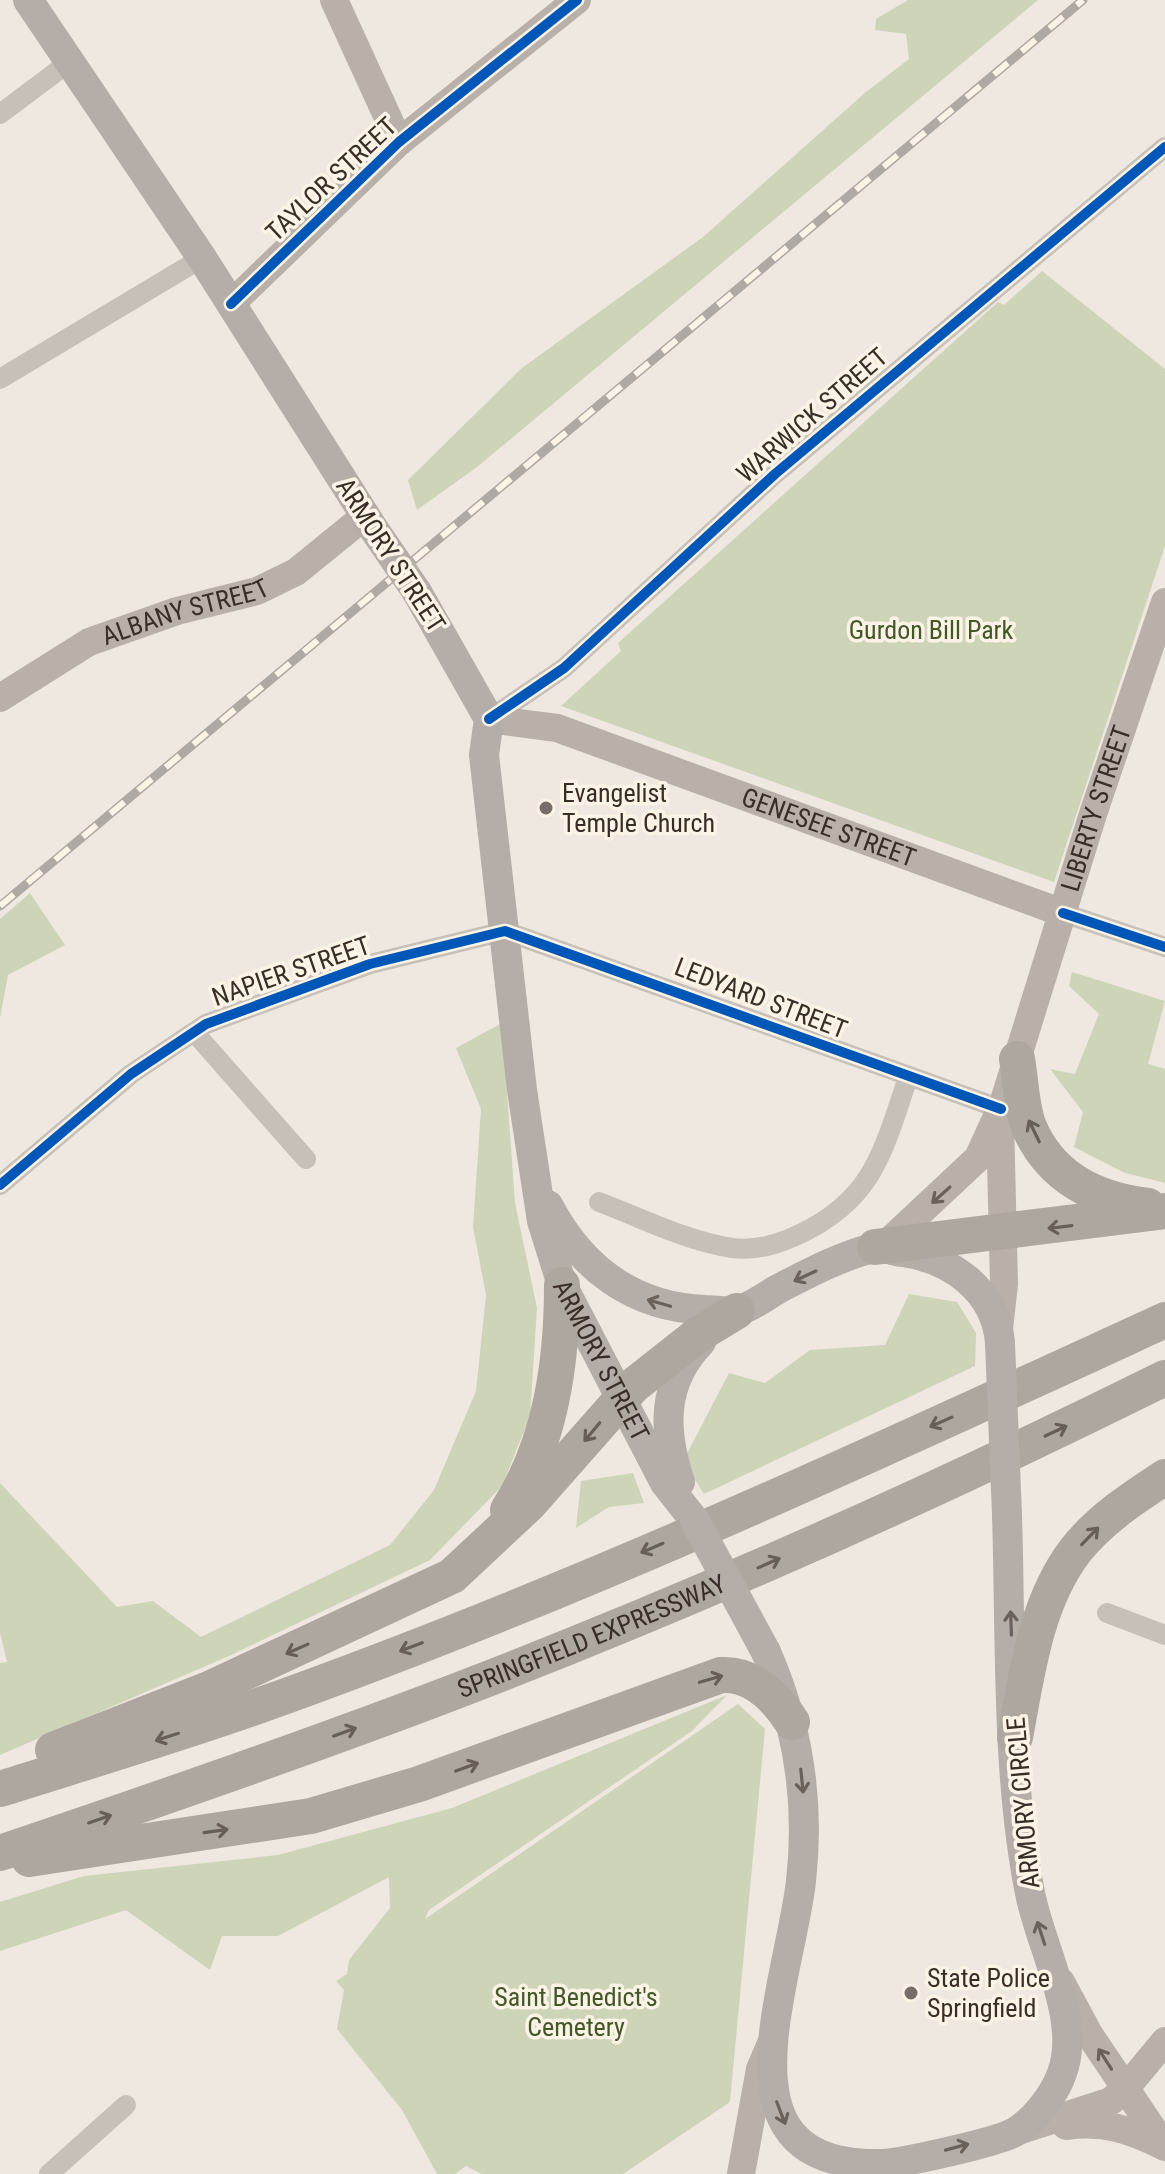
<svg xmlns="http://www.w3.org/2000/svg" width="1165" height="2174" font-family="'Roboto Condensed',sans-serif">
<rect width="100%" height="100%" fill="#eee8e0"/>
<path fill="#cdd4b8" d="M 908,0 L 1038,0 L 477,467 L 417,510 L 408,480 L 522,368 L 703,237 L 866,92 L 909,59 L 906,34 L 875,30 L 876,19 Z
M 1042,271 L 1165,369 L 1165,546 L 1054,882 L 561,706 L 621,651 L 618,643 L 998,302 L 1004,305 Z
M 30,893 L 65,945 L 8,975 L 0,1018 L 0,919 Z
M 1072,972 L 1165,1001 L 1148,1064 L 1165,1069 L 1165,1183 L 1125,1173 L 1074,1147 L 1083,1112 L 1050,1069 L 1075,1074 L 1099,1014 L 1069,986 Z
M 502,1023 L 515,1203 L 537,1308 L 530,1416 L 502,1486 L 430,1560 L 229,1656 L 0,1755 L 0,1663 L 7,1662 L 0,1632 L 0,1483 L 117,1607 L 153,1601 L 201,1637 L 390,1545 L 434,1490 L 476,1391 L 486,1295 L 473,1227 L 481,1109 L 456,1048 Z
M 909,1294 L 957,1302 L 976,1333 L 975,1366 L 704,1494 L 683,1461 L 729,1373 L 765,1383 L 810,1350 L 885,1345 Z
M 633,1473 L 644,1503 L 609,1507 L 576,1528 L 581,1481 Z
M 727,1695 L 692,1731 L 429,1910 L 425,1919 L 738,1704 L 765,1729 L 730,2102 L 623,2174 L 482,2174 L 466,2166 L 455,2174 L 437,2174 L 402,2110 L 337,2029 L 344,1990 L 336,1981 L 347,1974 L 349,1960 L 390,1908 L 389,1877 L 278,1936 L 222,1936 L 210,1970 L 126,1910 L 0,1951 L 0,1902 L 84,1876 L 278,1855 L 452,1808 Z"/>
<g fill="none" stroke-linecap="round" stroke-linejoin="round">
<path stroke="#c7c0b8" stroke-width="20" d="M 0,114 L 68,63
M 0,379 L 202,258
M 489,719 L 564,668 L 775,474 L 1165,147
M 1063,913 L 1165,947
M 194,1032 L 306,1159
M 0,1185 L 131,1074 L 206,1024 L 370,964 L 505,931 L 1001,1109
M 599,1202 C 642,1218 686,1241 732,1248 C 757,1251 779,1244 802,1233 C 875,1197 883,1150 908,1078
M 1107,1613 L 1165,1635
M 49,2174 L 126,2105"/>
<g stroke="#b8b0a9" stroke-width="28">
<path d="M 334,0 L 399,142"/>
<path d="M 231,304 L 399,142 L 577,0"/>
<path id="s1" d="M 0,698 L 89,642 L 177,611 L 257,591 L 296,572 L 365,516"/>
<path id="s2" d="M 489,719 L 557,728 L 1063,913"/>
<path id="s3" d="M 884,1246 L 978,1158 L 1004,1101 L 1093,814 L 1165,602"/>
<path d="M 999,1329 L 1004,1284 L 1000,1121"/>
<path d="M 1061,1982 L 1089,2034 L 1165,2147"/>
<path d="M 1066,2126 C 1104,2121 1129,2129 1163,2146"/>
<path d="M 1015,2132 L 1111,2101 L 1125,2089 L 1165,2041"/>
<path d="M 741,2174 L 760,2069 L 772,2041"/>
</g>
<g stroke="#b5aea8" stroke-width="30">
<path d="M 28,0 L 202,258 L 373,528"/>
<path id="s4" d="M 417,592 L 489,719 L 484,755 L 522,1090 L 542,1221 L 562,1285 L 665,1483 L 695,1521"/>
<path d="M 548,1205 C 581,1268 632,1307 705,1310 C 714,1310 726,1312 735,1311 C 749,1309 766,1296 778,1289 C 807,1274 841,1256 873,1248 C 882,1246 893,1251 903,1252 C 951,1259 996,1290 1000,1343"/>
<path d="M 680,1482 C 663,1431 661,1383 701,1342"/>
<path d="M 766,1652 C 798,1725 810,1802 801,1881 C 794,1947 754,2058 782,2118 C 800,2157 843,2165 882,2164 C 904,2163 997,2142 1015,2132 C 1034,2121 1055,2094 1062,2073 C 1082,2020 1040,1946 1030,1893 C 1006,1772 1011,1639 1007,1515"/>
</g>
<g stroke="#ada79f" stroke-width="36">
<path d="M 1017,1059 C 1021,1080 1021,1107 1029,1127 C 1050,1177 1096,1200 1148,1206"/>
<path d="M 875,1247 L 1165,1211"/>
<path d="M 508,1510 C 551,1443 562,1362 562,1285"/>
<path d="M 1015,1737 C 1027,1674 1035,1604 1075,1551 C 1099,1520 1133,1498 1165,1477"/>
<path d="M 53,1750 L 209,1689 L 452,1576 L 529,1504 L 633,1386 L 699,1334 L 737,1311"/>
<path d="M 0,1789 C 86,1762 173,1736 258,1706 C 568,1596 867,1457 1165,1320"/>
<path id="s5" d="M 0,1853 C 154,1801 308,1748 459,1690 C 699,1598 935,1492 1165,1378"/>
<path d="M 29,1859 L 311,1816 L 419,1784 L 721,1675 C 752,1673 776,1697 792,1722"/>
</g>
<defs>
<path id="rail" d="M 0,906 L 1083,0"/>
</defs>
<use href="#rail" stroke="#aea9a3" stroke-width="9"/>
<use href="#rail" stroke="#fbf3e6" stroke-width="6" stroke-dasharray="18" stroke-linecap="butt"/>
<path stroke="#b5aea8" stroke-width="30" d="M 373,528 L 417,592
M 1000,1343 L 1007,1515
M 695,1521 L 766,1652"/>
<defs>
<path id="cycleway" d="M 231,304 L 399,142 L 577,0
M 489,719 L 564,668 L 775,474 L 1165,147
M 1063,913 L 1165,947
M 0,1185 L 131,1074 L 206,1024 L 370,964 L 505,931 L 1001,1109"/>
</defs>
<use href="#cycleway" stroke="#fbf3e6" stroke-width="15"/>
<use href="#cycleway" stroke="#0057b8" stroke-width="10"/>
</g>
<defs><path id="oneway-shaft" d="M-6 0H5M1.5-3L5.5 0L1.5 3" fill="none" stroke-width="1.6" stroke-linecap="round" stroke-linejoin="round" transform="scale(2)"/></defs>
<g stroke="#675e57">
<use href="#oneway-shaft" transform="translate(1034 1131) rotate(-116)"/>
<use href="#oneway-shaft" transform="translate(1060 1227) rotate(173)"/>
<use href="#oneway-shaft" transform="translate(941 1422) rotate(156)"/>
<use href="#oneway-shaft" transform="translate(1056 1431) rotate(-25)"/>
<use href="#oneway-shaft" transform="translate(592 1432) rotate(130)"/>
<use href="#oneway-shaft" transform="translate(1090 1536) rotate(-46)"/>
<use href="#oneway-shaft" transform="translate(652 1548) rotate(157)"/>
<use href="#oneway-shaft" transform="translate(769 1563) rotate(-24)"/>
<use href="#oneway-shaft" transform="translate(411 1647) rotate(159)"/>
<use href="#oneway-shaft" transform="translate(297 1649) rotate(156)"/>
<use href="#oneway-shaft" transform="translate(711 1679) rotate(-16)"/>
<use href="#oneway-shaft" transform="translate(345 1732) rotate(-20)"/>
<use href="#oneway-shaft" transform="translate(167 1737) rotate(162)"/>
<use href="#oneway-shaft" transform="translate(467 1767) rotate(-20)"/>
<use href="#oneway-shaft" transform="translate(100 1819) rotate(-19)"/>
<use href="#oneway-shaft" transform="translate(216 1831) rotate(-8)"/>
</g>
<g stroke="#6b615b">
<use href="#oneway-shaft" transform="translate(941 1195) rotate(138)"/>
<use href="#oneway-shaft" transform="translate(1105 2059) rotate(-123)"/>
</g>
<g stroke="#6a615b">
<use href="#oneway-shaft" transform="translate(805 1276) rotate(155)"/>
<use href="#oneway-shaft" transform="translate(659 1303) rotate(-164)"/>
<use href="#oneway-shaft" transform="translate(1011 1623) rotate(-92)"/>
<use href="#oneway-shaft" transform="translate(802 1781) rotate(84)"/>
<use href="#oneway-shaft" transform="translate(1041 1933) rotate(-108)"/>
<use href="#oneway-shaft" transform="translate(781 2113) rotate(69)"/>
<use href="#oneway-shaft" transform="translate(957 2147) rotate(-15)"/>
</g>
<g fill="#786e68" stroke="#fbf3e6" stroke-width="3">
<circle cx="546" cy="808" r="8"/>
<circle cx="911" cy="1993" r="8"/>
</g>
<g text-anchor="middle" stroke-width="7" stroke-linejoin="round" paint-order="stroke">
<g font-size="26" fill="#382d27" stroke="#fbf3e6">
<text transform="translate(331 179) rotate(-43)" y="9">TAYLOR STREET</text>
<text transform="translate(812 415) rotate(-41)" y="9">WARWICK STREET</text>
<text transform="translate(391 555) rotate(57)" y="9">ARMORY STREET</text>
<text dy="9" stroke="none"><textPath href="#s1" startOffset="206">ALBANY STREET</textPath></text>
<text dy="9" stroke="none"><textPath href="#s3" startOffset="498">LIBERTY STREET</textPath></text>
<text dy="9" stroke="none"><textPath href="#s2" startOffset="358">GENESEE STREET</textPath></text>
<text transform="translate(291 971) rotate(-19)" y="9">NAPIER STREET</text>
<text transform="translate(761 998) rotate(21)" y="9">LEDYARD STREET</text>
<text dy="9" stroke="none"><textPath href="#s4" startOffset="804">ARMORY STREET</textPath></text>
<text dy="9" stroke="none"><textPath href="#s5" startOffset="630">SPRINGFIELD EXPRESSWAY</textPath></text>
<text transform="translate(1023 1803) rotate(-95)" y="9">ARMORY CIRCLE</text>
</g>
<g font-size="26" fill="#435828" stroke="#fbf3e6">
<text x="931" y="639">Gurdon Bill Park</text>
<text x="576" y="2006">Saint Benedict's<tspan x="576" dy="30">Cemetery</tspan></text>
</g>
<g font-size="26" fill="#382d27" stroke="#fbf3e6" text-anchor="start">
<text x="562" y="802">Evangelist<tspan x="562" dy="30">Temple Church</tspan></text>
<text x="927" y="1987">State Police<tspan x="927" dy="30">Springfield</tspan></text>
</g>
</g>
</svg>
